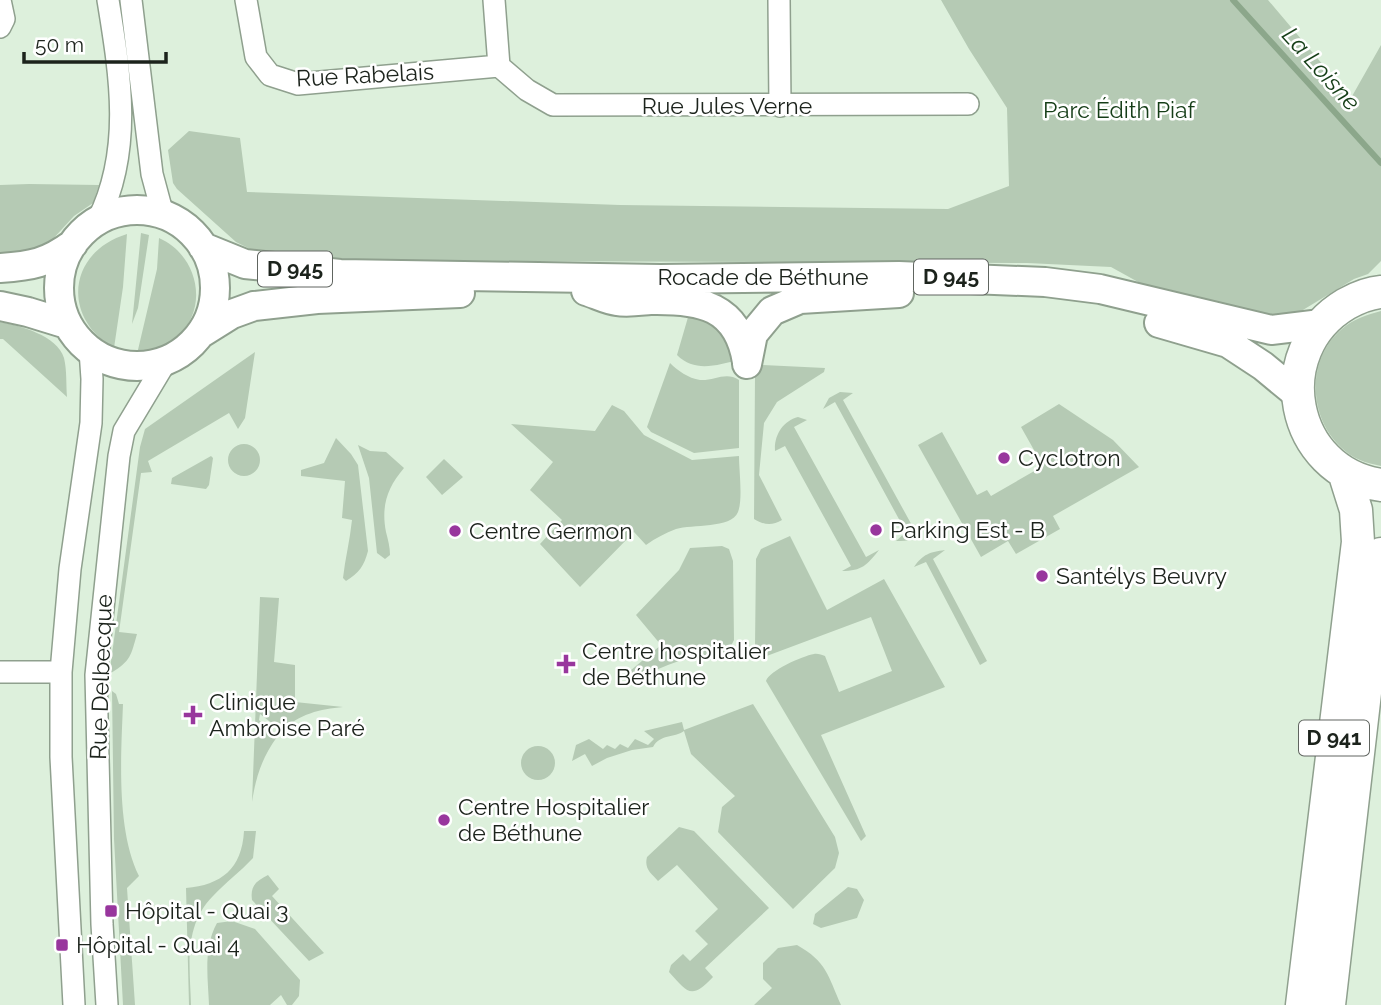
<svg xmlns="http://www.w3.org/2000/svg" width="1381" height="1005" font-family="Raleway,sans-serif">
<rect width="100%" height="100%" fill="#ddf0dc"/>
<path fill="#b5cab4" d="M 941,0 L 1268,0 L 1351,98 L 1381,45 L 1381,261 L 1368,274 L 1354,279 L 1293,316 L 1280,317 L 1255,314 L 1149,288 L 1111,267 L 1027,263 L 292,260 L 268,258 L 236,242 L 177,189 L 173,183 L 168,150 L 189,131 L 240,138 L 247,192 L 620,205 L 948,209 L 1009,186 L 1007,108 L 969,49 Z
M 29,184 L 99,185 L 93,203 L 74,216 L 40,253 L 0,259 L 0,185 Z
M 141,233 L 149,235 L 138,308 L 132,324 Z
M 127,234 L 123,287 L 114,348 C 61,317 68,252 127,234 Z
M 159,238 C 198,255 210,308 177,337 C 165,348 151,350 137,354 L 157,269 Z
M 691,307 L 715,319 L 739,360 C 717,365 695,373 677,355 Z
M 1381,311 L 1381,466 C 1374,464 1366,463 1360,460 C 1310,437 1300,364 1342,329 C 1353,319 1367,315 1381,311 Z
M 0,322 C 20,326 57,335 64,358 C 67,370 66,385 67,397 L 3,339 L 0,339 Z
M 255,352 L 245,418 L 238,429 L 229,413 L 148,461 L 152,472 L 141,473 L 119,632 L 137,634 C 131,655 131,661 111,673 L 110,669 L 140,447 L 145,429 Z
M 670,363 C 678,371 688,378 700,380 C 714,381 726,371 739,380 L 739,448 L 694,453 L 651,432 L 647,427 Z
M 763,365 L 825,368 L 824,372 L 777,402 L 764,423 L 759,475 L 782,520 C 772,526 764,525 754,519 L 755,375 Z
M 840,392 L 853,393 L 843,400 L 914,529 L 927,522 C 921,537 912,542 896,541 L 906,532 L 835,402 L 823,409 L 829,398 Z
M 1059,404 L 1113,440 L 1139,467 L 1053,516 L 1060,529 L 1016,554 L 1008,541 L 981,557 L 918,445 L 942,432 L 977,495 L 987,490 L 991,496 L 1043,466 L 1021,427 Z
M 612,405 L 624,411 L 644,435 L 692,460 L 739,456 C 739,470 743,499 738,512 C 731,529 692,524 676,529 C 665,533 656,538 646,545 L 634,532 L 580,587 L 540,544 L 562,520 L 530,490 L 553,462 L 511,424 L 595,431 Z
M 798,417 L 807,420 L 794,427 L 866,557 L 879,550 C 867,565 862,571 842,571 L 851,566 L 785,446 L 775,451 C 774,435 783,421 798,417 Z
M 336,438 L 351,454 L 358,465 L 368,551 C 364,566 359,573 346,581 L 343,578 C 345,559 350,540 352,520 L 342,518 L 345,481 L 301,476 L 301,470 L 324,463 Z
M228 460a16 16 0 1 1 32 0a16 16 0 1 1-32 0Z
M 358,445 L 370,451 L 386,452 L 404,468 C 387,488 381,506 386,532 C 388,540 390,547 390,555 L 385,559 L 377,553 L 369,478 Z
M 211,456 L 213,458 L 209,485 L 206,489 L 171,484 L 172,478 Z
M 444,459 L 463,477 L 442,495 L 426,477 Z
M 790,536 L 827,610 L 884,579 L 945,687 L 821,735 L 866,836 L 861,841 L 766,681 C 769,671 802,656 814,654 C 817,653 822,655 825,656 L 839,692 L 892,671 L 871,617 L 764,657 L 759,653 L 755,646 L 756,559 L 761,549 Z
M 722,546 L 729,549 L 733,561 L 734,640 C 724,663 698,655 679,661 C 664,666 650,673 636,678 L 630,671 L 661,645 L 636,615 L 679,570 L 690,548 Z
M 945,550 L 933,559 L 987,661 L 980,665 L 926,562 L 914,567 C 923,554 930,552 945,550 Z
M 260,597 L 279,598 L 274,662 L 295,665 L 295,702 L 343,707 C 320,709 299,714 282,731 L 260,714 L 259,720 L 277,737 C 262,758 256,776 252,802 Z
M 112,691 L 116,694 L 119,704 L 123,704 C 121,755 116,830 139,876 L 127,888 L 135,1005 L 123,1005 L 114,839 Z
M 753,704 L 835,837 L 839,853 L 835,868 L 793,909 L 718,832 L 722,807 L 735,796 L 691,754 L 684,731 C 674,738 660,734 653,747 L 632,750 L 607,758 L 592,766 L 585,754 L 572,761 L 576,745 L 589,739 L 603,749 L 607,745 L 615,749 L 620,744 L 628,748 L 635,739 L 648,745 L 654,739 L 644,731 L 682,722 L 684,730 Z
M521 763a17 17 0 1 1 34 0a17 17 0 1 1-34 0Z
M 679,827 L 694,831 L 769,908 L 705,968 L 713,977 C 691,1000 688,993 669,972 L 671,965 L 683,954 L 690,961 L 708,944 L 695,931 L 718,909 L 677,865 L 658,881 C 651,873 644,869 647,857 Z
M 244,831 L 256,831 L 253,858 C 240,872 226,882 213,896 C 183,926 190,967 191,1005 L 189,1005 L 186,888 C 221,885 242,869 244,831 Z
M 268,875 L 279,889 L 272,896 L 324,953 L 309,961 L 252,900 C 250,886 256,881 268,875 Z
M 848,887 L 857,889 L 864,900 L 857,918 L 821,928 L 813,924 L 815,914 Z
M 232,921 L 255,929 L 300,980 L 299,996 L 292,1005 L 287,1005 L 281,995 L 270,1005 L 209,1005 C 208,978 203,948 217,923 Z
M 797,945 C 827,962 828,976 841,1005 L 754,1005 L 772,988 L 763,979 L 763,963 L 778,948 Z"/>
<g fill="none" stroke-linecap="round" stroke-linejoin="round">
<path stroke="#8ca78b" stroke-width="6" d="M 1233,0 L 1381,163"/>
<defs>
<path id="minor" d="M 0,0 L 4,19 L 0,27
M 131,0 L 152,174 L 163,215
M 246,0 L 256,57 L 270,75 L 298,84 L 499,66
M 494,0 L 499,66
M 779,0 L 780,106
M 499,66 L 527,90 L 553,105 L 968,104
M 98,220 C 133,150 120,74 108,0
M 0,672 L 61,672
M 74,1005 L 61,757 L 61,672 L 70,569 L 91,423 L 92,379 L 90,350
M 107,1005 L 102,924 L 96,675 L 119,456 L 124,431 L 166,361"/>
<path id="major" d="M59 288a78 78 0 1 1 156 0a78 78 0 1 1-156 0Z
M 203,247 L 245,264 L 340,274 L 660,279 L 899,276 L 1045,282 L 1100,289 L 1271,330 L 1321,324
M 0,268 C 32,266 47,263 73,244
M 586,291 C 596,294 607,300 617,301 C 627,303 639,301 650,300 C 700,299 738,305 747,362
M 0,306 L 28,312 L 67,324
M 1159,323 L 1228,343 L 1263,366 L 1297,394
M 200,334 L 232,314 L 254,306 L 317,299 L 460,293
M 747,364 L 753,334 L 772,311 L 800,299 L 899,293"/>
<path id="highway" d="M 1381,292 C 1369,293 1357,298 1346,304 C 1267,351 1290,472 1381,485
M 1302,1005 L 1358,542 L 1356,510 L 1344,472
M 1329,1005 L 1381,554"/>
</defs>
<use href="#minor" stroke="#8fa08e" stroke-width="24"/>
<use href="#major" stroke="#8fa08e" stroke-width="32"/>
<use href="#highway" stroke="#8fa08e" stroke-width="35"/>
<use href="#minor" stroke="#fff" stroke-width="21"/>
<use href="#major" stroke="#fff" stroke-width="28"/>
<use href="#highway" stroke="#fff" stroke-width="32"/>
</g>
<g fill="#98369d" stroke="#fff" stroke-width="2.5">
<circle cx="1004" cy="458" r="7"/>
<circle cx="876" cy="530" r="7"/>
<circle cx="455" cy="531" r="7"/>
<circle cx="1042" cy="576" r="7"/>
<path d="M562.5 653.5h7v7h7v7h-7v7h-7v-7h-7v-7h7z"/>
<path d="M189.5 704.5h7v7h7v7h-7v7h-7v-7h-7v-7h7z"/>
<circle cx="444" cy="820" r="7"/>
<rect x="104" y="904" width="14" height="14" rx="3.5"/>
<rect x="55" y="938" width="14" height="14" rx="3.5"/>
</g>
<g text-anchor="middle" stroke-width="5" stroke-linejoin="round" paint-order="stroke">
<g fill="#fff" stroke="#606560" stroke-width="2">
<rect x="258" y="251.5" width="74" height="35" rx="5"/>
<rect x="914" y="259.5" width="74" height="35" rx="5"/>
<rect x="1299" y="720.5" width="70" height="35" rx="5"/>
</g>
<g font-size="21" font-weight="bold" fill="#1c231c">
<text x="295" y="276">D 945</text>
<text x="951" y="284">D 945</text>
<text x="1334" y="745">D 941</text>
</g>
<g font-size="23" fill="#1c231c" stroke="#fff">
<text transform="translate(365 75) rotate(-3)" y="8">Rue Rabelais</text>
<text x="727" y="114">Rue Jules Verne</text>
<text x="763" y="285">Rocade de Béthune</text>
<text transform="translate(101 677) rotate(-88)" y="8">Rue Delbecque</text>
</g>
<g font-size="23" fill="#153d17" stroke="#fff">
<text x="1119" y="118">Parc Édith Piaf</text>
</g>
<g font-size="23" fill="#1c231c" stroke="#fff" text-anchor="start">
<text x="1018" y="466">Cyclotron</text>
<text x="890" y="538">Parking Est - B</text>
<text x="469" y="539">Centre Germon</text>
<text x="1056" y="584">Santélys Beuvry</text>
<text x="582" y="659">Centre hospitalier<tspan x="582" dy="26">de Béthune</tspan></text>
<text x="209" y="710">Clinique<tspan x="209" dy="26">Ambroise Paré</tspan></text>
<text x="458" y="815">Centre Hospitalier<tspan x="458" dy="26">de Béthune</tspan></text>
<text x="125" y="919">Hôpital - Quai 3</text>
<text x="76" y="953">Hôpital - Quai 4</text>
</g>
<g font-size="24" font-style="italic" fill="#153e17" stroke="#fff">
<text transform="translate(1321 69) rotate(48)" y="8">La Loisne</text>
</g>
</g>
<path d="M24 52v10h142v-10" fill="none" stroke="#1c231c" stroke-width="3.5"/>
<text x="35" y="52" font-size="21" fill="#1c231c" stroke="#ffffff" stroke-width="5" paint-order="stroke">50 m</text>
</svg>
